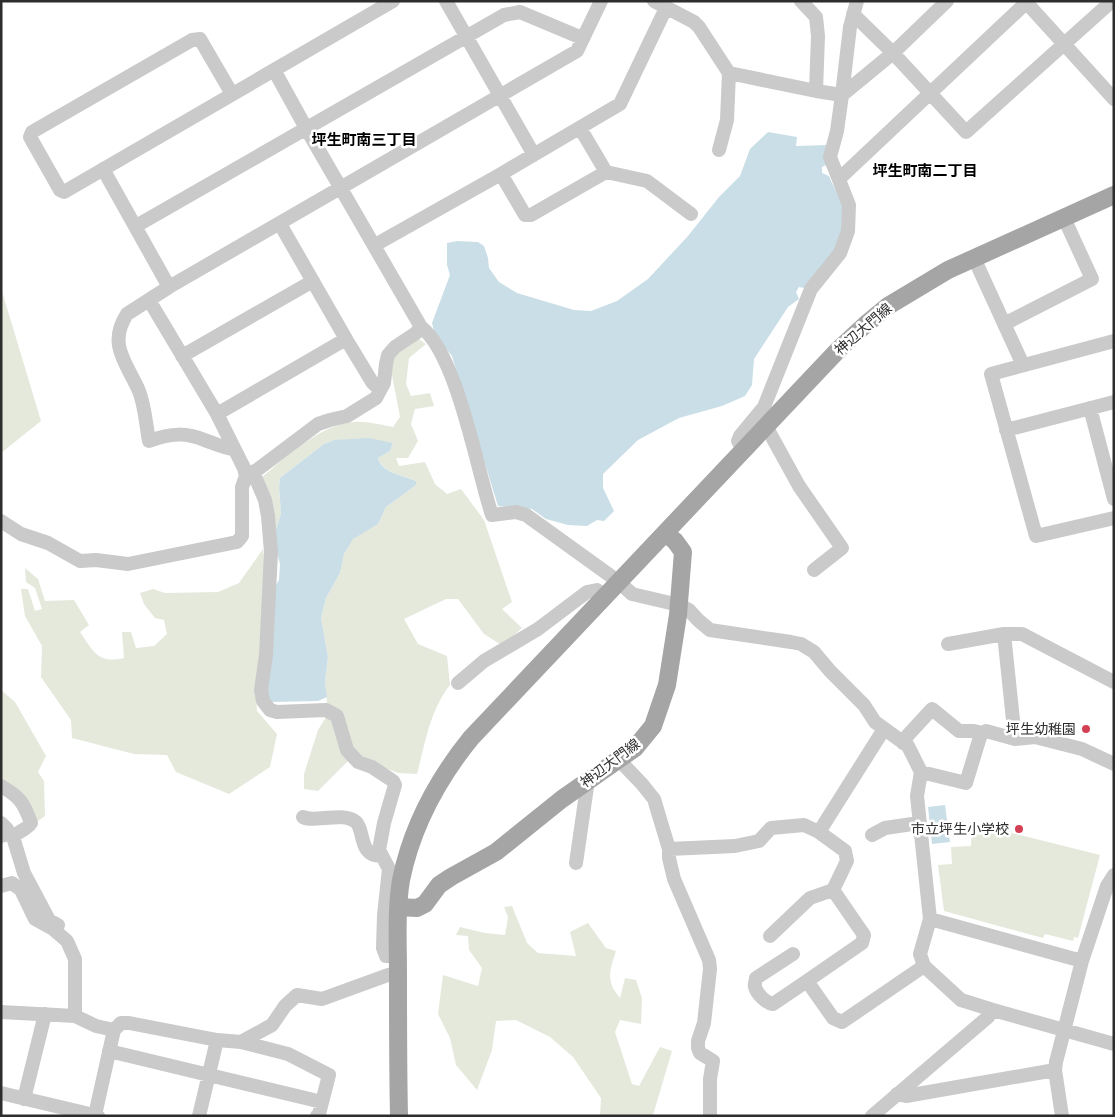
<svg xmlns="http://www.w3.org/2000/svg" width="1115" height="1117" font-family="'Source Sans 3','Noto Sans JP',sans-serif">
<rect width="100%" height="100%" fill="#fff"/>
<path fill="#e4e9dc" d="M 1,288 L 41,421 L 1,453 Z
M 416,337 L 426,344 L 409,358 L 406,384 L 411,396 L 430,393 L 434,406 L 415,409 L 411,424 L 418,441 L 408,458 L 396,458 L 399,466 L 425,462 L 435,484 L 447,494 L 461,489 L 484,520 L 512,602 L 502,609 L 522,628 L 503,646 L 484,634 L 458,599 L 446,599 L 404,619 L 418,644 L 447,656 L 450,685 C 430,710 425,744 417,774 L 398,773 L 380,766 L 348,761 L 318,791 L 304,789 L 304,774 L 318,730 L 328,714 L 325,682 L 328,657 L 321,618 L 326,598 L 340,573 L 344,554 L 353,538 L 378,524 L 386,507 L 416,485 L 416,481 C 402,475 383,473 378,458 L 390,451 L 393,443 L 334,440 L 324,444 L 280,478 L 279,488 L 281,513 L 275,533 L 261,478 C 285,458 321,424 354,422 C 367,421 381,425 393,427 L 400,417 L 390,365 L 393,354 Z
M 263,549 L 265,566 L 263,644 L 255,684 L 257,711 L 277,734 L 270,767 L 229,794 L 176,772 L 167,755 L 134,754 L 72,738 L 71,720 L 41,677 L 42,646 L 25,616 L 21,589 L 28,589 L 35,611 L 42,609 L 35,588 L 26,582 L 25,568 L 38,579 L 45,601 L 74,600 L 89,625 L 80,632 C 94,652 98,664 124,658 L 122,632 L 131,632 L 136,648 L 154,646 L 167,634 L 164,620 L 155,618 L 144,604 L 140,593 L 153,589 L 165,593 L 218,592 L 239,583 Z
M 1,690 L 15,702 L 46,756 L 38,772 L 44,781 L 45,816 L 35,823 L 1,778 Z
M 972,823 L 1100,855 L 1078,938 L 1074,937 L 1073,941 L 1045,934 L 1043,938 L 944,911 L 938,865 L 952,864 L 951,847 L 971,846 Z
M 512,906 L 527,943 L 538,953 L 576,956 L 570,932 L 588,923 L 606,948 L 616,951 C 610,971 605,980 620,998 L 625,978 L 636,980 L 642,998 L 641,1024 L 620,1020 L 615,1032 L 632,1084 L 639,1086 L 660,1047 L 672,1051 L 653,1115 L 600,1116 L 601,1098 L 573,1057 L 550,1037 L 516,1020 L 496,1021 L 492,1050 L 477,1090 L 456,1065 L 450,1038 L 438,1014 L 443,975 L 478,986 L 482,968 L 469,950 L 468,936 L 456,935 L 460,927 L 485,933 L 505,935 L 508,917 L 504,907 Z"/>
<path fill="#cadee7" d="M 768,132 L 797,137 L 796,146 L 828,145 L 826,165 L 822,167 L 822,173 L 829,176 L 831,181 L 844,207 L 846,218 L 835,251 L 804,288 L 799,287 L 796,292 L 799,299 L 788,307 L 754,359 L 752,385 L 745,396 L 722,406 L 679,418 L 638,440 L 603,474 L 603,488 L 614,511 L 604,521 L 597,520 L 587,526 L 568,525 L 546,519 L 532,509 L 498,506 L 452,356 L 435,335 L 432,323 L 450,275 L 447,265 L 447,243 L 457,241 L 478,242 L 484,246 L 488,258 L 489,268 L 499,282 L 517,293 L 574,310 L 591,311 L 617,301 L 648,279 L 688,236 L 719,197 L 740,176 L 750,149 Z
M 369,438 L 393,443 L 390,451 L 378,458 C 382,473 402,475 416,481 L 416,485 L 386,507 L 378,524 L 353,539 L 344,554 L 340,573 L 326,598 L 321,618 L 328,657 L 325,682 L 327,697 L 318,701 L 273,702 L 263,697 L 270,595 L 279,580 L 280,564 L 274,542 L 275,533 L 281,513 L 279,488 L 280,478 L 324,444 L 334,440 Z
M 945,805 L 950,842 L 932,844 L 928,807 Z"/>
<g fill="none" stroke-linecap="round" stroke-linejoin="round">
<path stroke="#cacaca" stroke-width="14" d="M 446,1 L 534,155
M 654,1 L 694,22 L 699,27 L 729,73 L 727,120 L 719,150
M 801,1 L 816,17 L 818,36 L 816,91
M 1025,1 L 1114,99
M 853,14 L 893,53 L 966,132 L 1112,1
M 274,70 L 306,128 L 421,327 C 457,354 477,470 492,515 L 516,512 L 526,515 L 619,582 L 632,594 L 679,605 L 689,610 L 698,620 L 710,630 L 791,642 L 801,644 L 814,652 L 830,671 L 864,705 L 875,722 L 908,746 L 921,772 L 917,796 L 930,919
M 729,73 L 816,91 L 842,95 L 893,53 L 947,1
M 232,94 L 200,39 L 192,40 L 32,132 L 30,137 L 60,190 L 64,192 L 393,1
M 580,128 L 606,172 L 647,181 L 691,214
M 103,169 L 169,287
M 501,174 L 525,215 L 531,215 L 606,172
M 839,179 L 1028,1
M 280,224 L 346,339 L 372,382 L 380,390
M 136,226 L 504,15 L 520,12 L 582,38
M 375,245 L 501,174 L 620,104 L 666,8
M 974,258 L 1023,365
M 1004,324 L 1092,279 L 1064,218
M 1114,341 L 991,374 L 1036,536 L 1114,518
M 182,356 L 313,281
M 1090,408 L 1114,499
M 217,414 L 346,339
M 766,426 L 799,486 L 842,548 L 814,570
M 1006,430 L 1114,402
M 233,449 C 223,448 216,444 207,441 C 186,432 171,433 149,441 C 146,425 145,406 139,391 C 127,363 107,345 127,314 L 169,287 L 577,51 L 601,1
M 744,449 L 738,441 L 740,436 L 764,407 L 811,289 L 840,253 L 848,231 L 849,205 L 830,157 L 837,131 L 842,95 L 850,27 L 857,1
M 246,476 L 256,479 L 265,500 L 268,516 L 271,552 L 266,655 L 261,690 L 263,701 L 270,710 L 277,712 L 326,710 L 337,716 L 347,750 L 358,762 L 372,767 L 393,781 L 395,785 L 384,823 L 379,850 L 389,869 L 384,915 L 383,948 L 386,956 L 398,956
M 246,476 L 257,470 L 318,424 L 330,420 L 347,416 L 376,398 L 384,383 L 386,364 L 388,355 L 395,347 L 416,333 L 421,327
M 1,521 L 21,534 L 48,543 L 80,561 L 96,560 L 128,564 L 237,542 L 242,536 L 242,487 L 246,476 L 244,468 L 217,414 L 149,300
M 1004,634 L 1015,739
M 948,644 L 1004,634 L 1022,634 L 1114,682
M 458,683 L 484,661 L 538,629 L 587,592 L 597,590 L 604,597
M 903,743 L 908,735 L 932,709 L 959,731 L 974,731 L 982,733
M 618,759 L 642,784 L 654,799 L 669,849 L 669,858 L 674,879 L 709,960 L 710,969 L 704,1023 L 698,1041 L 698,1048 L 700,1053 L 713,1061 L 710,1079 L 710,1116
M 921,772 L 966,783 L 980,737 L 982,733 L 986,731 L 1015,739 L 1035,737 L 1082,749 L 1114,764
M 1,786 C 20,797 24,803 31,823 C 26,830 19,831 13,837 L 24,873 L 49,920 L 58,925
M 303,817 C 314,823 343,811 356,822 C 365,830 358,857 382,856
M 1,823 L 7,829 L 5,835 L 1,836
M 872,835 L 885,828 L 919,823
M 669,849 L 735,846 L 759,841 L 771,828 L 804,825 L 819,832
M 576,863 L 588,780
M 1,886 L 12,883 L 21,890 L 35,919 L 53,929 L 67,941 L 75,959 L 75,1016 L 96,1026 L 114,1030 L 121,1023 L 129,1023 L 217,1040
M 770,936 L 810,898 L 833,890 L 847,861 L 845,851 L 819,832 L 884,729
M 793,954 L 756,978 C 756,981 754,984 755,987 C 757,994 766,1003 773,1004 L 807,981 L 833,1018 L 842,1022 L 924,966
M 807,981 L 862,943 L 864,935 L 833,890
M 993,1010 L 961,1000 L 924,966 L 920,954 L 930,919 L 1082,961
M 1,1012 L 75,1016
M 241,1042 L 288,1054 L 329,1075 L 319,1114 L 317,1116
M 109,1051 L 322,1102
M 1,1093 L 98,1116
M 897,1094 L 906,1096 L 1055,1070
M 24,1099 L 45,1014
M 95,1115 L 114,1030
M 199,1116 L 217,1040 L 241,1042 L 272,1025 L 285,1006 L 297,995 L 322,999 L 388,975 L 398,973
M 872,1116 L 988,1017 L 993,1010 L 1114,1044
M 1062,1116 L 1055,1070 L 1056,1062 L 1082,961 L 1107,886 L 1114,875"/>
<path stroke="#a5a5a5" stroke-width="18" d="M 399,907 L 417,908 L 425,904 L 439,885 L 451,877 L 496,852 L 562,799 L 635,748 L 653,726 L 667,685 L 678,615 L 683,552 L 675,541 L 665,533
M 399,1116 C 398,1069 398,1022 398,975 C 398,943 396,911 401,880 C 412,826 437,780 471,738 L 839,349 L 865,325 L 888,306 L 948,270 L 1114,195"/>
</g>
<g fill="#d34054" stroke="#fff" stroke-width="2">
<circle cx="1086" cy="729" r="5"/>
<circle cx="1019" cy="829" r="5"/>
</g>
<g text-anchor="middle" stroke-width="5" stroke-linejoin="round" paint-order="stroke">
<g font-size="14" fill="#2d2d2d" stroke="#fff">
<text transform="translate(863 329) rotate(-41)" y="5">神辺大門線</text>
<text transform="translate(610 763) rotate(-37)" y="5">神辺大門線</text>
</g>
<g font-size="14" fill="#2d2d2d" stroke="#fff" text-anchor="end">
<text x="1076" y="734">坪生幼稚園</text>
<text x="1009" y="834">市立坪生小学校</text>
</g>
<g font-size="15" font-weight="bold" fill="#000" stroke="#fff">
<text x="364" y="145">坪生町南三丁目</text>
<text x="925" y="176">坪生町南二丁目</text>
</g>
</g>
<rect width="1115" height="1117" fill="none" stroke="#2d2d2d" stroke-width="5"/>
</svg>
